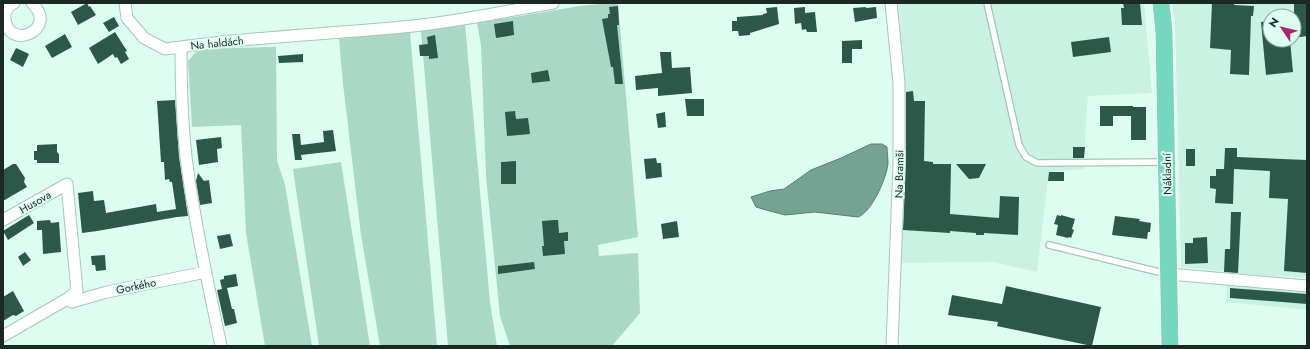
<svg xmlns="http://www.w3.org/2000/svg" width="1310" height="349" font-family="Jost,sans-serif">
<rect width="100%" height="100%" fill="#defdf1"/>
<path fill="#caf2e3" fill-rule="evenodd" d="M 895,3 L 1144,3 L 1152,93 L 1088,96 L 1083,169 L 1049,172 L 1037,272 L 993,262 L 902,263 L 904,106 Z
M 1172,3 L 1307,3 L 1307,278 L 1280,276 L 1266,276 L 1181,267 L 1175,26 ZM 1270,16 L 1294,16 L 1294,40 L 1270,40 Z
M 1227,285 L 1307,291 L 1307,310 L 1226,302 Z"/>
<path fill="#a9d8c7" d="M 610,3 L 618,3 L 638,237 L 598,245 L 599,256 L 638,253 L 640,313 L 612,346 L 510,346 L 500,316 L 486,176 L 481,45 L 477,23 L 580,6 Z
M 465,24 L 490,302 L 497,346 L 448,346 L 421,31 Z
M 410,32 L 437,346 L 380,346 L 361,235 L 343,84 L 339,39 Z
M 276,47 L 277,161 L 285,185 L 312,346 L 265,346 L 246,233 L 241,125 L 192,127 L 188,61 L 199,49 Z
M 341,162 L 370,346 L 319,346 L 293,169 Z"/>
<path fill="#75a393" stroke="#5a7e72" d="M 871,144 L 882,144 L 887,147 C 887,152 888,157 888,163 C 887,177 872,212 858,217 L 815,212 L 785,215 L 766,210 L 756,207 L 751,197 L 770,191 L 784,189 L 811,170 L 841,158 Z"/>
<path fill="#2c584a" d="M 87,3 L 89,7 L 90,6 L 96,15 L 78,25 L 71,12 Z
M 1123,3 L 1140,3 L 1142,25 L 1122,25 L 1121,8 L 1124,8 Z
M 1212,3 L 1235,3 L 1234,5 L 1254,6 L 1253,16 L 1251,16 L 1249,75 L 1230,74 L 1231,50 L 1210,48 Z
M 1294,3 L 1307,3 L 1307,36 L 1294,38 Z
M 618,6 L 619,25 L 617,25 L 623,84 L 615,84 L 613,67 L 611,67 L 602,19 L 608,18 L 608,14 L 610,14 L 609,7 Z
M 777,7 L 779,24 L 750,33 L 750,35 L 739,36 L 738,31 L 732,31 L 732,21 L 737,21 L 737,17 L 763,15 L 763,14 L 767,13 L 766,8 Z
M 805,7 L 805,13 L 815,12 L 817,32 L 807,32 L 806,29 L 802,30 L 801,23 L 795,24 L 794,8 Z
M 866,7 L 866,8 L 876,7 L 877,18 L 855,22 L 853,8 Z
M 114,17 L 119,26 L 109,32 L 103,23 Z
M 513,21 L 514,35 L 496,38 L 494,24 Z
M 1270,21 L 1270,40 L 1290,40 L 1293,72 L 1266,75 L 1261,22 Z
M 115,32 L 127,51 L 125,52 L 129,59 L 121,64 L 117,57 L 115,58 L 113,54 L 98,64 L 89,48 Z
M 65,34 L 72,47 L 52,58 L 45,46 Z
M 435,35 L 438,58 L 429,59 L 429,56 L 420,56 L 419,45 L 428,44 L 427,37 Z
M 1109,37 L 1111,52 L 1073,57 L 1071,42 Z
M 862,40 L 862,49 L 852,49 L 852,63 L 842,63 L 842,41 Z
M 16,48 L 29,54 L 23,67 L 10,60 Z
M 660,52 L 671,52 L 672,68 L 690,67 L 692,93 L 658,96 L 658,88 L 636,90 L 635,76 L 662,73 Z
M 303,54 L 303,62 L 279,63 L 278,56 Z
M 548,70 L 550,81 L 532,83 L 531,73 Z
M 913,91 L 914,101 L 925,101 L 924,161 L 933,162 L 933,164 L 951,164 L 950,214 L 999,218 L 1000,196 L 1019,197 L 1018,235 L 984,233 L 984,235 L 976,235 L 976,233 L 950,231 L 950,233 L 903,230 L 906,163 L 906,92 Z
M 685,99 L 704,99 L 704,116 L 687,116 Z
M 175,100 L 179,157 L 188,216 L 177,217 L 97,231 L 82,233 L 78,193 L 93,191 L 94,201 L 104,200 L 106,213 L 156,204 L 157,212 L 176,209 L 172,182 L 170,182 L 169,179 L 165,180 L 164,162 L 161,162 L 157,101 Z
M 1100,106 L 1133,106 L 1133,107 L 1146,107 L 1146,140 L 1131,140 L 1131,116 L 1113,116 L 1113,126 L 1100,126 Z
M 515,111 L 516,119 L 528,118 L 530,134 L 507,136 L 505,112 Z
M 665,112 L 666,127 L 658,128 L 656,114 Z
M 333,130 L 336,151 L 301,155 L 302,160 L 295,160 L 292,134 L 300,134 L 301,145 L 324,142 L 323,131 Z
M 221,137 L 222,148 L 217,149 L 218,162 L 199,165 L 196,140 Z
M 57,144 L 57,152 L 59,154 L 59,163 L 37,163 L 37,160 L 34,160 L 34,151 L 37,151 L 37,145 Z
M 1073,147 L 1085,147 L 1084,158 L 1073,158 Z
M 1225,148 L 1237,148 L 1237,157 L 1307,160 L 1307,220 L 1306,237 L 1307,237 L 1307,273 L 1284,271 L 1288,199 L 1269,198 L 1270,171 L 1234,169 L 1233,204 L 1215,203 L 1216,189 L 1210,188 L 1210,176 L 1216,176 L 1216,169 L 1224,169 Z
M 1186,149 L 1195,149 L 1195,166 L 1186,166 Z
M 656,158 L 657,163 L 661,163 L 662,177 L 646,179 L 644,159 Z
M 516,161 L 516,184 L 501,184 L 501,162 Z
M 13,164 L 16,164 L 25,178 L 24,182 L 27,187 L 3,201 L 3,170 Z
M 956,164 L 986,164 L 979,178 L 969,179 Z
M 1049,172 L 1064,172 L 1064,181 L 1048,181 Z
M 198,173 L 204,181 L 209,180 L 212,203 L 200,205 L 196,181 Z
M 1231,212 L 1241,212 L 1238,273 L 1224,272 L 1225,249 L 1230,249 Z
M 29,215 L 34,223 L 8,240 L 3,231 Z
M 1057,215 L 1061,216 L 1061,215 L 1075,219 L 1072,229 L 1074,230 L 1071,238 L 1069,237 L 1068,238 L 1056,235 L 1058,225 L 1054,224 Z
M 1115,216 L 1140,219 L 1139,221 L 1151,223 L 1150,232 L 1148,232 L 1147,239 L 1112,235 Z
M 50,220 L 51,223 L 59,222 L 61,252 L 43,254 L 42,230 L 37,230 L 37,221 Z
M 554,220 L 558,220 L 559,233 L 568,232 L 568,241 L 564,241 L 565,254 L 543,256 L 542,246 L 544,246 L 542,221 Z
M 677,221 L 679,237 L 663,239 L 661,224 Z
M 230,234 L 233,246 L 220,249 L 217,236 Z
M 1207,237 L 1208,263 L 1185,264 L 1185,243 L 1193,243 L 1193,238 Z
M 25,252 L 31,260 L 23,266 L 18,257 Z
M 105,255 L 106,270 L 96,271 L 95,265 L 92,265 L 91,256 Z
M 534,262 L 535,269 L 498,274 L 498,266 Z
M 236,274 L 238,286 L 227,288 L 232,309 L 234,309 L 237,323 L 225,326 L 217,290 L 222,289 L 220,280 L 224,279 L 224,276 Z
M 1006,286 L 1101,307 L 1092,346 L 997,326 L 998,322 L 948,315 L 952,295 L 1002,304 Z
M 1230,288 L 1307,294 L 1307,304 L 1230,298 Z
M 13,291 L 24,311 L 16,316 L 13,315 L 3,321 L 3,297 Z"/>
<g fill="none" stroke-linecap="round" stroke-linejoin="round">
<defs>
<path id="lane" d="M 987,3 L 1019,145 L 1026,157 L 1037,163 L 1164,162
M 1049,245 L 1167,274"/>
<path id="street" d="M 14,3 C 8,6 4,12 5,18 C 7,52 60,30 32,3
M 125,3 L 127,18 L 144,38 L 165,49 L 181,47
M 891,3 L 899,83 L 899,163 L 892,346
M 3,220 L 67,184 L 77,291 L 67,299 L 3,336
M 1169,274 L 1307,286
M 67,299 L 72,302 L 107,292 L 206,272
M 221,346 C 209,288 196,230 188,172 C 182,131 181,89 181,47 C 258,36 336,34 413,26 C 460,21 507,11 553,3"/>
<path id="primary" d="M 1161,3 L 1164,32 L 1170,346"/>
</defs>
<use href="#lane" stroke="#a7c5ba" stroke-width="8"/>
<use href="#street" stroke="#a7c5ba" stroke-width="13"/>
<use href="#primary" stroke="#fff" stroke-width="19"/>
<use href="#lane" stroke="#fff" stroke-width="5.5"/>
<use href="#street" stroke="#fff" stroke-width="11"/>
<use href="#primary" stroke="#77d6bf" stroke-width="17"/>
</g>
<g text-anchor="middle" stroke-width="4" stroke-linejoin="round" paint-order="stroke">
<g font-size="11" fill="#1c2824" stroke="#defdf1">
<text transform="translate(217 43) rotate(-6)" y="4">Na haldách</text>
<text transform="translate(899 174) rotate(-89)" y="4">Na Bramši</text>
<text transform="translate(1167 174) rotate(-91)" y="4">Nákladní</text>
<text transform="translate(35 202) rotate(-30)" y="4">Husova</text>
<text transform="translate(136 286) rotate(-12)" y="4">Gorkého</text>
</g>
</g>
<rect width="1310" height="349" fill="none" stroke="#1c2824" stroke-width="8"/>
<g transform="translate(1282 28) rotate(305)"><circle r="19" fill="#defdf1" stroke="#90a89f"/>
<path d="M0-3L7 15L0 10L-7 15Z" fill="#a82470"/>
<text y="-6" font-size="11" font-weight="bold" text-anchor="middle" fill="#1c2824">N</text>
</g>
</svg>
